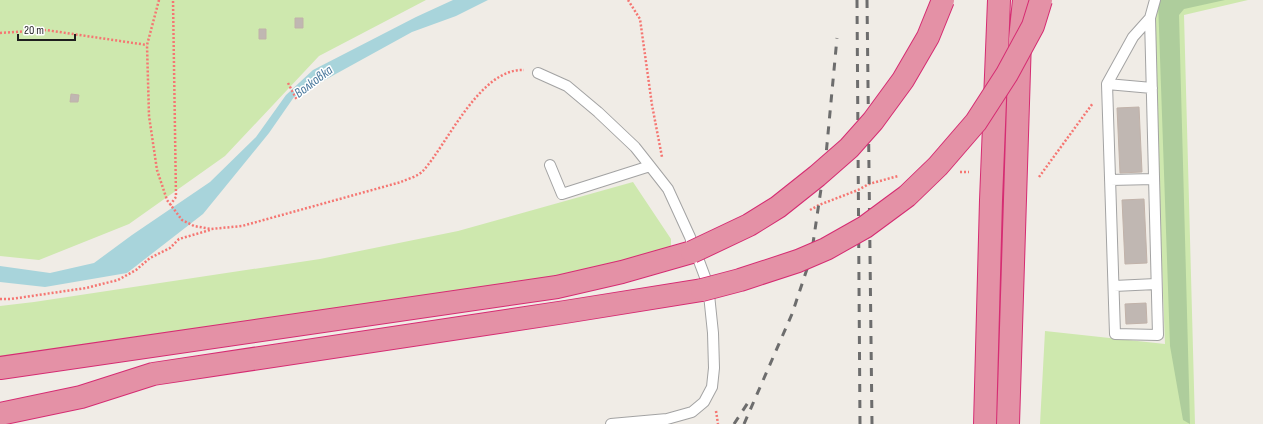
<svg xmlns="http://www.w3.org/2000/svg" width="1263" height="424" font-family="'Sofia Sans Condensed',sans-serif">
<rect width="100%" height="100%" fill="#f0ece6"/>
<path fill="#cee8ae" d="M 0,0 L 426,0 L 319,56 L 225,156 L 129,224 L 39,260 L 0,256 Z
M 1154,0 L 1248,0 L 1184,15 L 1195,424 L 1040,424 L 1045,331 L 1165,344 L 1153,39 Z
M 633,182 L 671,239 L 671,249 L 540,279 L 0,359 L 0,306 L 34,302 L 320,259 L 458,231 Z"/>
<path fill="#aecd9c" d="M 1158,0 L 1225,0 L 1184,9 L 1179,15 L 1190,424 L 1183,420 L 1170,346 Z"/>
<path fill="#a8d4db" d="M 453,0 L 488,0 L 456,16 L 412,32 L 294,97 L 269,133 L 203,214 L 127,273 L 45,287 L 0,282 L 0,266 L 50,273 L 94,263 L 132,235 L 210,182 L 256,137 L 286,95 L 313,70 L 416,17 Z"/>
<path fill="#c0b7b2" stroke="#c1b2a9" d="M 295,18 L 303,18 L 303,28 L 295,28 Z
M 259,29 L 266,29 L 266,39 L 259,39 Z
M 71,94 L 79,95 L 78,102 L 70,102 Z
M 1139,107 L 1142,172 L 1120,173 L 1117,108 Z
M 1144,199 L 1147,263 L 1125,264 L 1122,200 Z
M 1146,303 L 1147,323 L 1126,324 L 1125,304 Z"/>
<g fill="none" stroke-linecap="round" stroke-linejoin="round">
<defs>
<path id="service" d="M 1150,18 L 1133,37 L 1107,84 L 1115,334 L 1158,335 L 1150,18 L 1155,0
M 538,73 L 567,86 L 598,112 L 635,147 L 650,166 L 668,189 L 690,237 L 708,285 L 713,333 L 714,368 L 712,387 L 704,402 L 692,412 L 667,419 L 611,424
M 1107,84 L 1152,88
M 550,165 L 562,194 L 650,166
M 1110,180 L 1154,179
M 1114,286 L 1156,284"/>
<path id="motorway" d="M 0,368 L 557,287 L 622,272 L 692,252
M 0,414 L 81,397 L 153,374 L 565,312 L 702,290
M 985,424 L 991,200 L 999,0
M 1008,424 L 1020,39 L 1024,0"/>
</defs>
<use href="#service" stroke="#a3a3a3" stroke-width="12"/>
<use href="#motorway" stroke="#d52c72" stroke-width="24"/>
<path stroke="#f57672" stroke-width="2.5" stroke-dasharray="2 2" stroke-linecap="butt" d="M 159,0 L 147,45 L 149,116 L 157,170 L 167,200 L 182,220 L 194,226 L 211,229 L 242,226 L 401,182 C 408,179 418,176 423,171 C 448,143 480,68 524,70
M 628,0 L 640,19 L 652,105 L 662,157
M 0,33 L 46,30 L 147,45
M 288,83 L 297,100
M 960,172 L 969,172
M 1039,177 L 1093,103
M 170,205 L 176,197 L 173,0
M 810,210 L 819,205 L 858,190 L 869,184 L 898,176
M 0,299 L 11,299 L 86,288 L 118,280 L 136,270 L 150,258 L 170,248 L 179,239 L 210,230
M 716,411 L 718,424"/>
<use href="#service" stroke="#fff" stroke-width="10"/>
<use href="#motorway" stroke="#e491a6" stroke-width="22"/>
<path stroke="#6d6d6d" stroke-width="3" stroke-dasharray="8 8" stroke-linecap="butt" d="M 857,0 L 860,424
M 867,0 L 872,424
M 734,424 L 751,398
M 744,424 L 792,314 L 811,257 L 826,155 L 837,38"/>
<defs>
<path id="motorway-bridge" d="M 692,252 L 749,225 L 778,207 L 817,176 L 849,148 L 873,121 L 903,80 L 928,37 L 943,0
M 702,290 L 740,280 L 798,261 L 826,249 L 865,227 L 907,196 L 938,166 L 976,122 L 1007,74 L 1033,26 L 1041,0"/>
</defs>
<use href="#motorway-bridge" stroke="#d52c72" stroke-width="24" stroke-linecap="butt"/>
<use href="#motorway-bridge" stroke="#e491a6" stroke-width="22"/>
</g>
<g text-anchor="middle" stroke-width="3" stroke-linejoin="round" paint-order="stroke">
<g font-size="14" font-style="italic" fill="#49789c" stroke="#fff">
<text transform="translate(313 81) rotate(-37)" y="5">Волковка</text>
</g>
</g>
<path d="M18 34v6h57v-6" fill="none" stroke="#1f1f1f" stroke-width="2"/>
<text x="24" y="34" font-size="12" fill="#1f1f1f" stroke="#ffffff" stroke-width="3" paint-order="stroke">20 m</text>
</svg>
